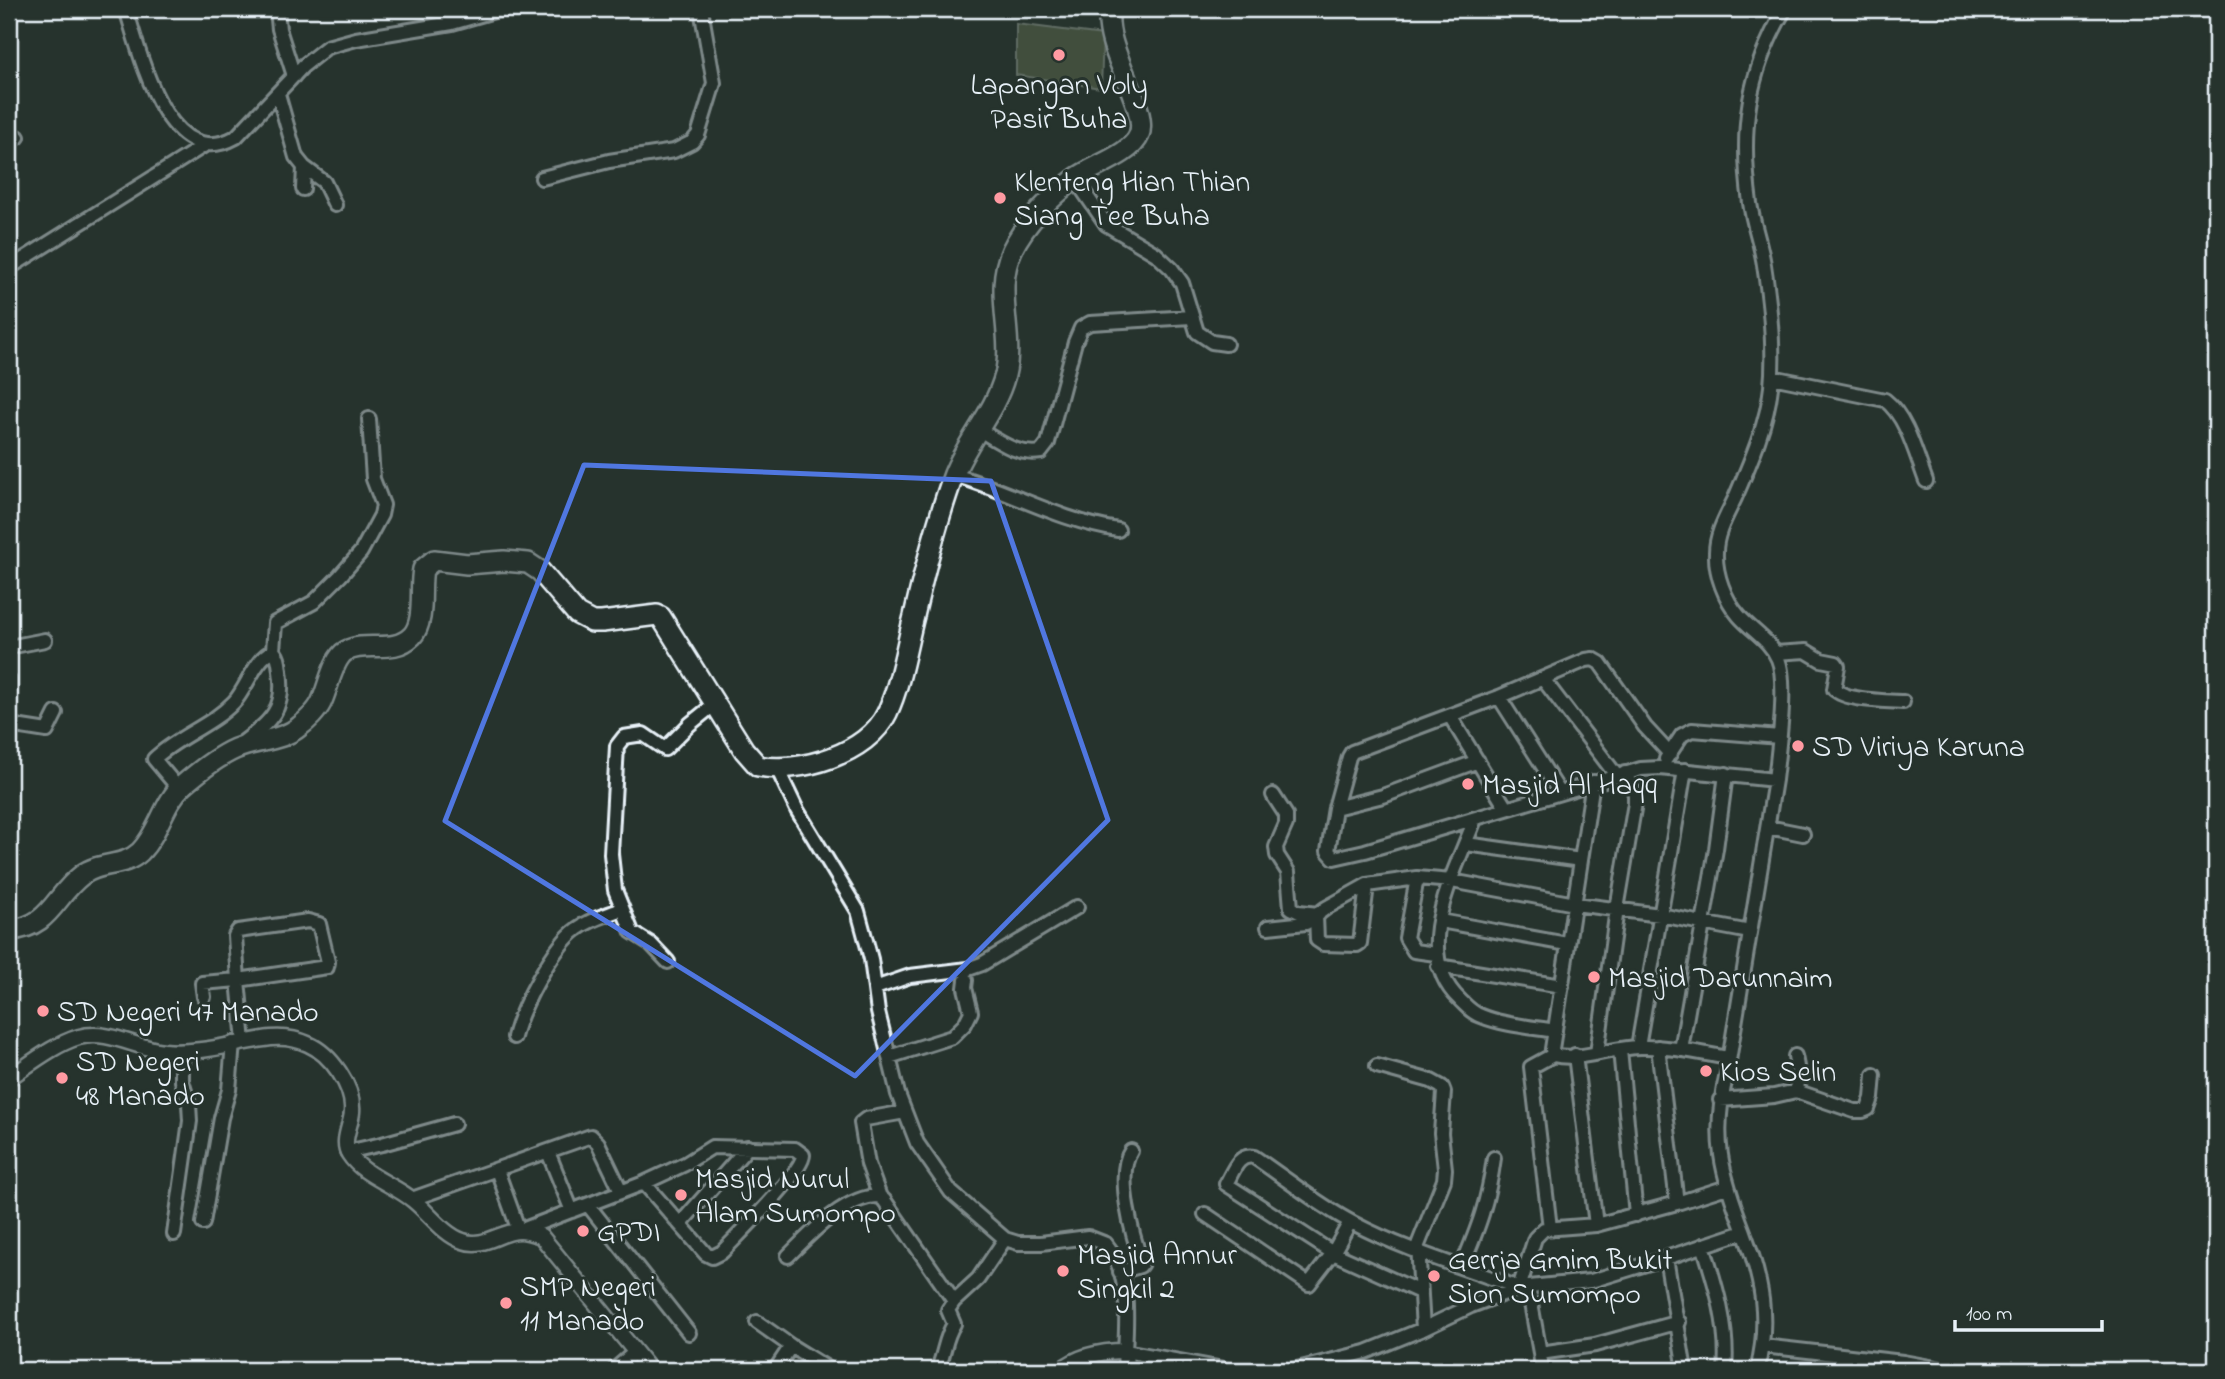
<svg xmlns="http://www.w3.org/2000/svg" width="2225" height="1379" font-family="'Indie Flower',sans-serif">
<rect width="100%" height="100%" fill="#26332d"/>
<filter id="ink" filterUnits="userSpaceOnUse"><feTurbulence type="fractalNoise" baseFrequency=".0143" numOctaves="2"/><feDisplacementMap in="SourceGraphic" scale="14" xChannelSelector="R" yChannelSelector="G"/><feConvolveMatrix kernelMatrix="1 2 1 2 8 2 1 2 1" color-interpolation-filters="sRGB"/></filter>
<g filter="url(#ink)">
<path fill="#627051" stroke="#a5b0a4" stroke-width="2" d="M 1016,24 L 1103,35 L 1101,88 L 1016,75 Z"/>
<g fill="none" stroke-linecap="round" stroke-linejoin="round">
<defs>
<path id="minor" d="M 126,9 C 140,53 167,175 236,137 L 303,66 L 327,47 L 356,39 L 452,23 L 501,9
M 277,9 L 279,29 L 294,76
M 278,94 L 296,157 L 304,167 L 324,182 L 335,205
M 9,140 L 18,137
M 542,178 L 609,161 L 674,151 L 692,142 L 698,135 L 714,83 L 701,9
M 1075,179 L 1106,224 L 1156,254 L 1172,269 L 1182,283 L 1197,332 L 1212,342 L 1226,344
M 303,189 L 304,167
M 9,268 L 205,145
M 1772,377 L 1885,400 C 1907,417 1916,455 1926,481
M 978,429 C 998,441 1017,456 1041,452 L 1048,443 L 1075,342 L 1081,328 L 1090,323 L 1191,317
M 954,475 C 1009,491 1060,521 1118,530
M 9,647 L 45,640
M 273,651 L 275,623 L 314,602 L 340,576 L 361,552 L 381,515 L 383,505 L 373,479 L 369,419
M 1775,653 L 1806,651 L 1821,660 L 1836,663 L 1838,666 L 1834,689 C 1846,701 1886,701 1903,702
M 1543,679 L 1616,775
M 9,680 L 9,694
M 1499,697 L 1560,793
M 1450,716 L 1506,808
M 9,725 L 47,731 L 56,713
M 1670,754 L 1645,727 L 1600,663 L 1593,659 L 1586,660 L 1499,697 L 1352,752 L 1349,757 L 1335,808 L 1328,851 L 1334,858 L 1365,851 L 1641,769 L 1660,768 L 1775,780
M 1666,759 L 1682,735 L 1692,730 L 1780,737
M 777,768 L 797,810 L 858,911 L 871,959 L 878,1012 L 898,1094 L 917,1143 L 933,1166 L 951,1192 L 1005,1239 L 1018,1243 L 1041,1243 L 1088,1237 L 1106,1244 C 1130,1272 1127,1317 1125,1351 L 1229,1370
M 1593,782 L 1552,1049 L 1553,1055 C 1580,1062 1612,1047 1641,1047 C 1670,1046 1700,1053 1729,1058
M 179,789 L 154,759 C 178,736 211,726 234,702 C 247,688 255,658 273,651 C 279,656 279,663 280,671 C 286,709 271,721 242,743
M 1273,795 L 1286,815 L 1286,824 L 1276,847 L 1277,855 L 1288,872 L 1291,908 L 1299,912 L 1319,914
M 1335,808 L 1383,796 L 1478,761
M 1475,819 C 1455,873 1409,952 1460,1000 C 1466,1006 1472,1013 1481,1016 C 1503,1025 1531,1027 1555,1031
M 1768,827 L 1803,834
M 1466,844 L 1581,860
M 1417,878 L 1406,938 L 1414,951 L 1436,954
M 1316,916 L 1317,940 L 1323,944 L 1357,945 L 1360,943 L 1367,885
M 1440,921 L 1567,944
M 1268,927 L 1306,923 L 1326,908 L 1367,885 L 1417,878 L 1452,881 L 1575,904 L 1660,915 L 1750,932
M 668,962 L 651,944 L 632,932 L 615,890 L 611,854 L 617,746 L 624,737 L 643,734 L 665,749 L 690,724 L 716,703
M 1438,966 L 1562,986
M 875,988 L 910,976 L 968,969 L 982,964 L 1077,907
M 204,997 L 202,983 L 238,980 L 235,936 L 238,931 L 308,921 L 319,924 L 328,962 L 327,967 L 238,980 L 244,1042
M 514,1037 C 521,1008 553,946 577,929 C 590,919 607,915 622,909
M 1638,1047 L 1685,770
M 1620,1050 L 1636,1215
M 1681,1050 L 1716,849 L 1726,774
M 1597,1053 L 1617,909 L 1635,803 L 1635,794 L 1625,773
M 1575,1055 L 1596,1225
M 889,1057 L 952,1037 L 965,1024 L 971,1012 L 965,988 L 966,980
M 1377,1066 L 1431,1081 L 1442,1087 L 1444,1092 L 1441,1133 L 1445,1169 L 1444,1180 L 1418,1245 L 1423,1329
M 1796,1091 L 1854,1111 L 1863,1111 L 1868,1109 L 1872,1098 L 1874,1075
M 1720,1100 L 1774,1096 L 1796,1091 L 1798,1072 L 1795,1056
M 347,1152 L 382,1144 L 454,1124
M 548,1152 L 572,1211
M 497,1170 L 519,1231 L 644,1183 L 685,1164 L 712,1147 L 795,1149 L 803,1155 C 803,1172 737,1236 722,1252 L 712,1257 L 706,1254 L 644,1183
M 880,1197 L 868,1164 L 861,1123 L 866,1119 L 905,1112
M 412,1199 L 591,1136 L 598,1143 L 621,1191
M 1677,1203 L 1727,1187
M 588,1205 L 689,1333
M 1205,1214 L 1309,1284 L 1333,1253 L 1350,1222
M 203,1223 L 221,1118 L 229,1090 L 233,1043
M 680,1224 L 748,1147
M 1550,1228 L 1531,1067 L 1553,1055
M 1744,1232 C 1762,1280 1770,1320 1757,1370
M 174,1234 L 190,1121 L 189,1104 L 182,1081 L 182,1051
M 1703,1245 C 1716,1285 1729,1328 1725,1370
M 788,1256 C 810,1234 845,1196 879,1196 L 884,1200 L 954,1301 L 978,1279 L 1005,1239
M 1666,1258 L 1744,1232 C 1721,1172 1711,1137 1727,1073 L 1775,780 C 1778,753 1788,682 1778,659 C 1770,640 1752,631 1739,616 C 1725,600 1715,574 1716,552 C 1716,533 1727,515 1735,498 C 1750,463 1767,425 1771,387 C 1775,348 1770,304 1764,265 C 1761,244 1753,224 1750,203 C 1740,130 1747,73 1785,9
M 1462,1266 C 1479,1226 1488,1202 1494,1158
M 1120,1272 L 1140,1266 L 1142,1263 C 1133,1238 1115,1174 1131,1151
M 1528,1287 L 1540,1353 L 1595,1345 L 1679,1322
M 1420,1292 L 1333,1253 L 1226,1184 C 1233,1172 1238,1153 1254,1157 C 1287,1179 1318,1205 1353,1223 C 1406,1251 1463,1267 1519,1288 L 1535,1238 L 1544,1229 L 1596,1225 L 1677,1203 L 1658,1047
M 757,1322 L 791,1346
M 1763,1346 L 1903,1362 L 1947,1370
M 1540,1353 L 1542,1370
M 614,1370 L 635,1352
M 775,1370 L 791,1346 L 830,1370
M 937,1370 C 945,1355 944,1339 954,1324 L 948,1310 L 954,1301
M 1293,1370 L 1366,1352 L 1423,1329 L 1471,1306 L 1519,1288 L 1591,1281 L 1666,1258 L 1685,1370"/>
<path id="tertiary" d="M 9,1078 C 30,1064 55,1044 79,1037 C 108,1029 135,1048 164,1051 C 198,1055 237,1042 271,1038 C 283,1037 297,1039 308,1044 C 331,1054 354,1087 352,1112 C 351,1126 341,1141 349,1154 C 363,1176 394,1184 414,1201 C 429,1213 444,1235 463,1241 C 484,1249 500,1231 520,1231 C 527,1231 535,1234 541,1236 L 650,1370
M 1061,1370 C 1079,1355 1102,1351 1125,1351 L 1126,1370"/>
<path id="trunk" d="M 9,930 C 50,928 54,896 82,875 C 100,861 123,868 140,852 C 159,833 163,803 183,785 C 198,772 217,757 235,749 C 256,740 283,741 300,726 C 307,721 317,711 321,703 C 328,689 333,658 346,651 C 367,640 393,655 412,636 C 426,621 419,589 423,569 L 434,560 L 467,564 L 504,561 L 528,563 L 540,571 L 577,614 L 592,622 L 602,622 L 657,615 L 661,617 L 744,750 L 758,766 C 799,774 868,754 887,713 C 901,683 906,647 914,616 C 925,568 937,520 954,474 C 968,439 995,412 1005,375 C 1015,334 993,291 1012,250 C 1025,223 1051,197 1075,179 C 1092,166 1131,155 1139,135 C 1150,108 1101,47 1110,9"/>
</defs>
<use href="#minor" stroke="#e8f1f8" stroke-width="18"/>
<use href="#tertiary" stroke="#e8f1f8" stroke-width="19"/>
<use href="#trunk" stroke="#e8f1f8" stroke-width="24"/>
<use href="#minor" stroke="#26332d" stroke-width="12"/>
<use href="#tertiary" stroke="#26332d" stroke-width="14"/>
<use href="#trunk" stroke="#26332d" stroke-width="19"/>
</g>
</g>
<path d="M0 0H2225V1379H0ZM 584,465 L 991,481 L 1108,820 L 855,1076 L 445,821 Z" fill="#26332d" fill-opacity=".55" fill-rule="evenodd"/>
<path fill="none" stroke="#5077e0" stroke-width="5" stroke-linejoin="round" d="M 584,465 L 991,481 L 1108,820 L 855,1076 L 445,821 Z"/>
<g fill="#ff9aa2" stroke="#26332d" stroke-width="2.5">
<circle cx="1059" cy="55" r="7"/>
<circle cx="1000" cy="198" r="7"/>
<circle cx="1798" cy="746" r="7"/>
<circle cx="1468" cy="784" r="7"/>
<circle cx="1594" cy="977" r="7"/>
<circle cx="43" cy="1011" r="7"/>
<circle cx="1706" cy="1071" r="7"/>
<circle cx="62" cy="1078" r="7"/>
<circle cx="681" cy="1195" r="7"/>
<circle cx="583" cy="1231" r="7"/>
<circle cx="1063" cy="1271" r="7"/>
<circle cx="1434" cy="1276" r="7"/>
<circle cx="506" cy="1303" r="7"/>
</g>
<g text-anchor="middle" stroke-width="6" stroke-linejoin="round" paint-order="stroke">
<g font-size="30" fill="#e8f1f8" stroke="#26332d" text-anchor="start">
<text x="1059" y="94" text-anchor="middle">Lapangan Voly<tspan x="1059" dy="34">Pasir Buha</tspan></text>
<text x="1014" y="191">Klenteng Hian Thian<tspan x="1014" dy="34">Siang Tee Buha</tspan></text>
<text x="1812" y="756">SD Viriya Karuna</text>
<text x="1482" y="794">Masjid Al Haqq</text>
<text x="1608" y="987">Masjid Darunnaim</text>
<text x="57" y="1021">SD Negeri 47 Manado</text>
<text x="76" y="1071">SD Negeri<tspan x="76" dy="34">48 Manado</tspan></text>
<text x="1720" y="1081">Kios Selin</text>
<text x="695" y="1188">Masjid Nurul<tspan x="695" dy="34">Alam Sumompo</tspan></text>
<text x="597" y="1241">GPDI</text>
<text x="1077" y="1264">Masjid Annur<tspan x="1077" dy="34">Singkil 2</tspan></text>
<text x="1448" y="1269">Gerrja Gmim Bukit<tspan x="1448" dy="34">Sion Sumompo</tspan></text>
<text x="520" y="1296">SMP Negeri<tspan x="520" dy="34">11 Manado</tspan></text>
</g>
</g>
<rect width="2225" height="1379" fill="none" stroke="#26332d" stroke-width="35"/>
<rect x="18" y="18" width="2190" height="1344" fill="none" stroke="#e8f1f8" stroke-width="2.5" filter="url(#ink)"/>
<path d="M1955 1320v10h147v-10" fill="none" stroke="#e8f1f8" stroke-width="3.5"/>
<text x="1966" y="1320" font-size="21" fill="#e8f1f8" stroke="#26332d" stroke-width="5" paint-order="stroke">100 m</text>
</svg>
